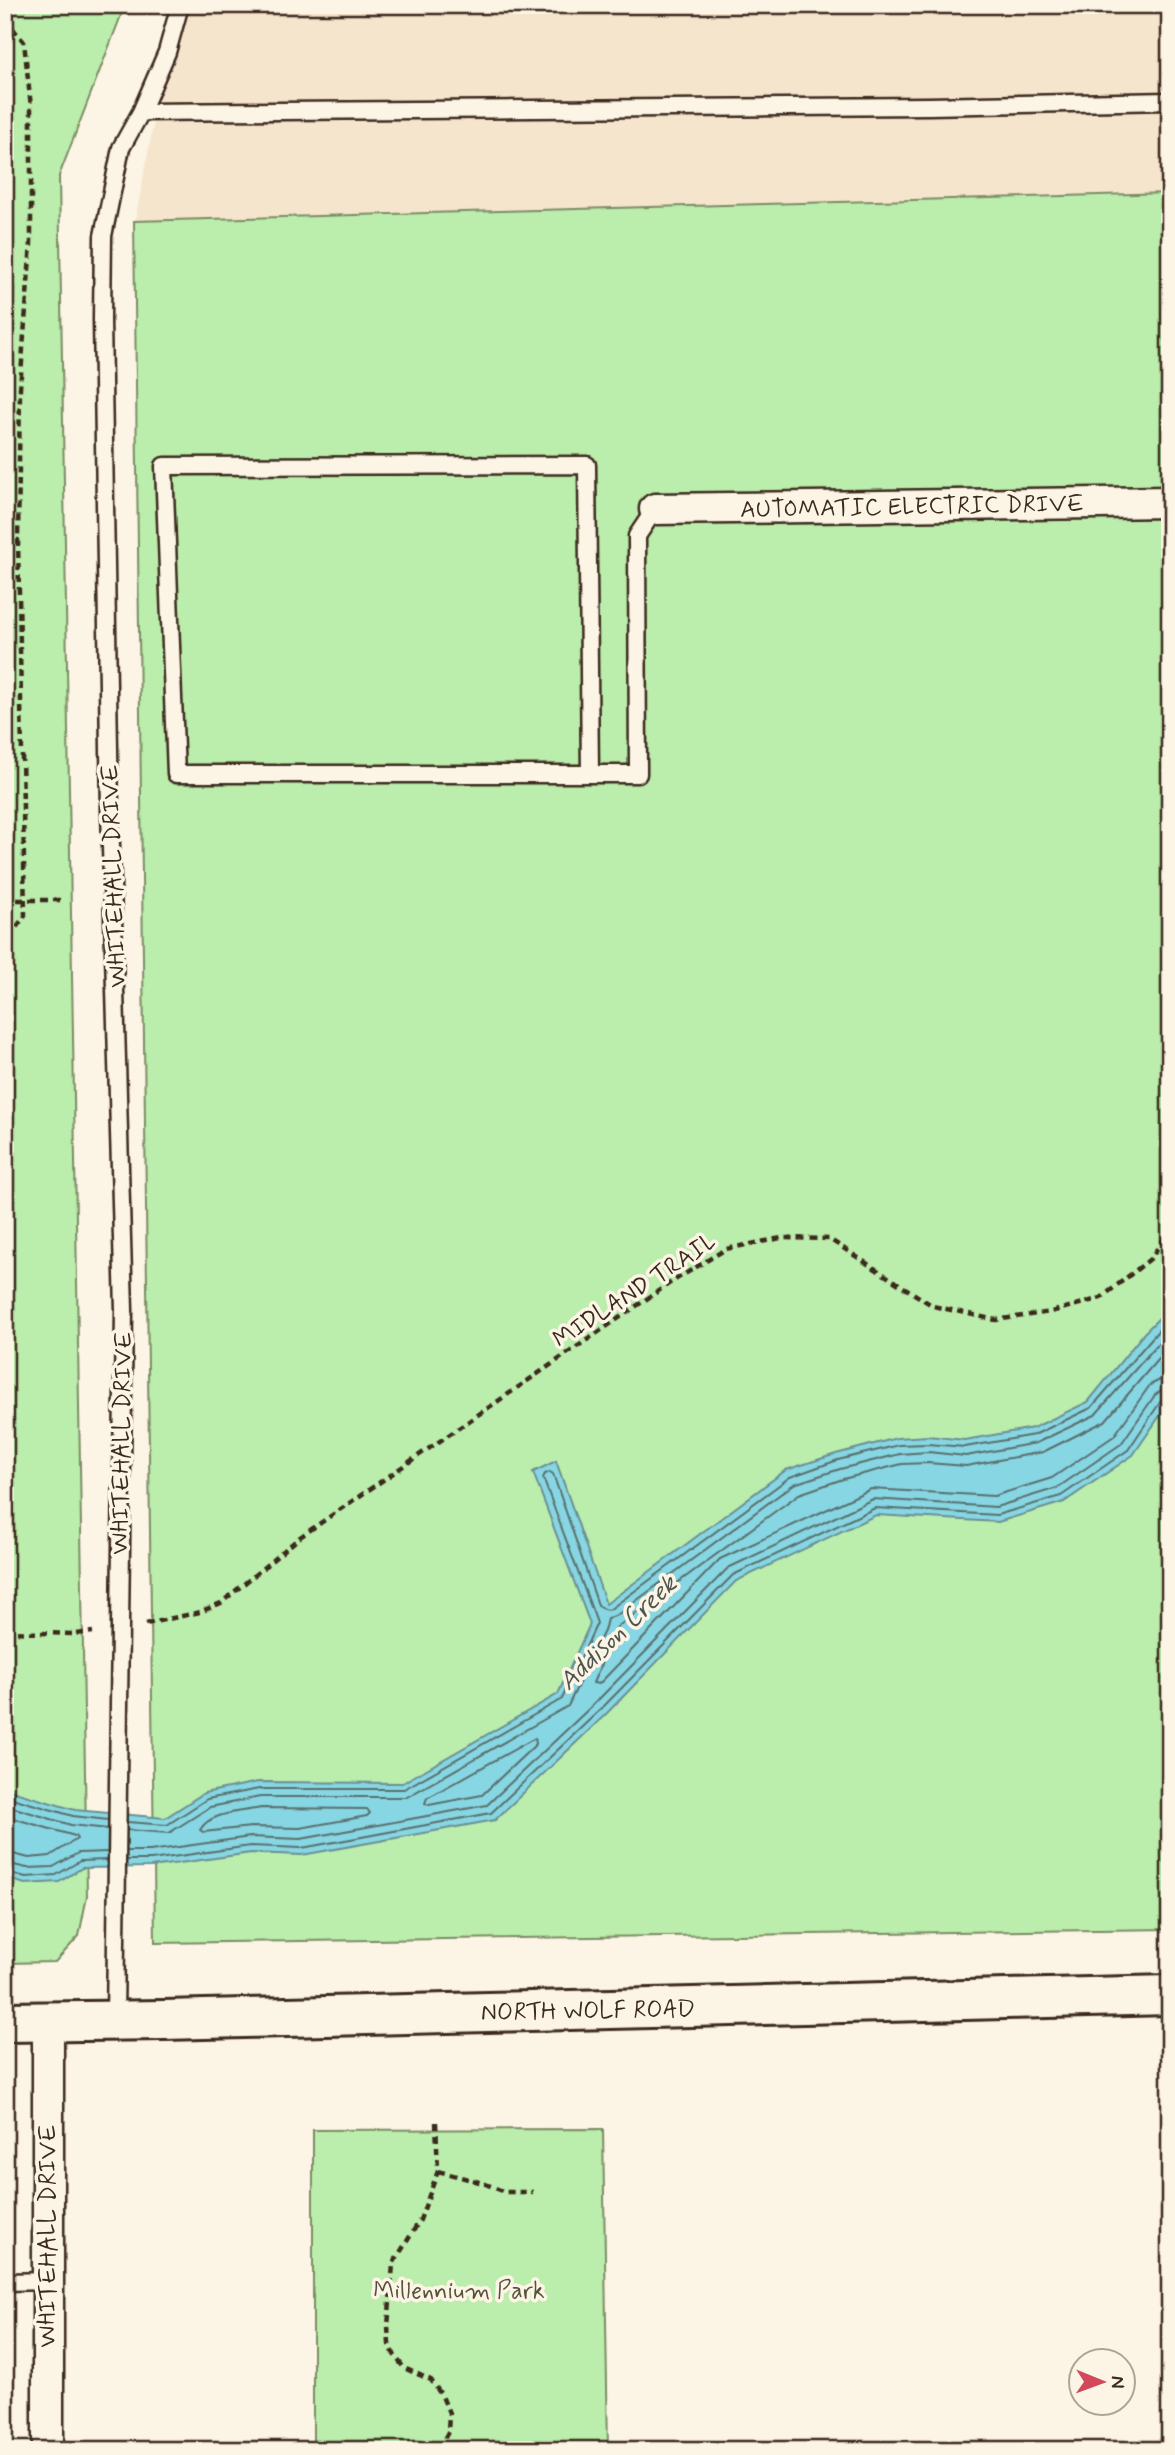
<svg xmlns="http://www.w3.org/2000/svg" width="1175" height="2455" font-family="Mynerve,sans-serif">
<rect width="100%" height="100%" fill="#fcf5e5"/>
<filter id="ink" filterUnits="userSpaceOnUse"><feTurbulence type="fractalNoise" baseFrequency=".0143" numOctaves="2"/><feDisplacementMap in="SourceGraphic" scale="14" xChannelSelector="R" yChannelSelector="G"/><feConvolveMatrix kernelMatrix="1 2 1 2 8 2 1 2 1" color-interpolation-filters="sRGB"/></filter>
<g filter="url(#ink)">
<path fill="#f5e5cd" d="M 180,5 L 1170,5 L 1170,193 L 135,221 L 167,53 Z"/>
<path fill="#bbedac" stroke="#7b8c65" stroke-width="2" d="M 5,5 L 125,5 L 59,176 L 87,1896 L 79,1936 L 55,1962 L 5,1963 Z
M 1170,193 L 1170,1929 L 155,1943 L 134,221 Z
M 603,2129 L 608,2450 L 313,2450 L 313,2130 Z"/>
<path fill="#87d6e3" stroke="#699194" stroke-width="2" d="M 1170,1307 L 1170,1401 L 1133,1455 L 1064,1502 L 998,1522 L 876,1515 L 736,1581 L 606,1714 L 495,1820 L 302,1855 L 251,1853 L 151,1867 L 82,1868 L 59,1882 L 25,1884 L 5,1878 L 5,1789 L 75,1810 L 165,1818 L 204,1793 L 258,1782 L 402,1783 L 558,1694 L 590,1624 L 533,1472 L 556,1461 L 606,1604 L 786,1470 L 836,1454 L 897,1438 L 928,1436 L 965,1440 L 1033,1428 L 1088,1402 L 1144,1333 Z"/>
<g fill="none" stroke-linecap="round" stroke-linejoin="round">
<path stroke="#596f6d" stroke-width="2" d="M 1170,1345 L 1105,1421 L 1043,1452 L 966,1466 L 928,1463 L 902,1464 L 843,1479 L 799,1494 L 617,1627 L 593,1683 L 599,1684 L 720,1559 L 871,1489 L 994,1496 L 1052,1478 L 1114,1436 L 1150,1385 L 1160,1380 L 1170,1379
M 535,1738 L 536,1744 L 482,1795 L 429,1805 L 425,1803 L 427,1798 Z
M 5,1796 L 73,1816 L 108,1820
M 5,1805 L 71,1825 L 108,1829
M 261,1808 L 367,1809 L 370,1813 L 367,1816 L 300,1828 L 251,1827 L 203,1832 L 200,1830 C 210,1812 242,1812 261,1808 Z
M 5,1816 L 75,1836 L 77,1839 L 50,1856 L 29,1858 L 5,1852
M 127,1822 L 167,1825 L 207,1799 L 259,1789 L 404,1789 L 562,1699 L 597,1623 L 543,1478 L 545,1474 L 550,1472 L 553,1474 L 598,1605 L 603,1609 L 609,1610 L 790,1477 L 838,1460 L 899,1445 L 928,1444 L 965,1447 L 1034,1435 L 1091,1408 L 1170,1317
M 127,1830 L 169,1833 L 210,1807 L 260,1797 L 407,1797 L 568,1706 L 604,1631 L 607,1619 L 617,1615 L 794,1484 L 840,1469 L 900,1454 L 928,1452 L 966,1456 L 1036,1443 L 1095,1415 L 1170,1330
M 127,1851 L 150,1851 L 250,1837 L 301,1839 L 487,1805 L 595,1703 L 728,1568 L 873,1499 L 996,1507 L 1057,1488 L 1121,1444 L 1155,1395 L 1162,1390 L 1170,1389
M 127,1860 L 151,1860 L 250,1846 L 302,1848 L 491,1813 L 601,1709 L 733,1575 L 875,1508 L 997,1515 L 1061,1496 L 1128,1450 L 1161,1401 L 1170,1398
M 5,1863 L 27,1868 L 53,1867 L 78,1853 L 108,1852
M 5,1872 L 26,1877 L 56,1875 L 80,1861 L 107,1860"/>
</g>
<path fill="#e4c196" stroke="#3b2a1e" stroke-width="2" d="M 6,638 L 7,847 L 5,847 L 5,638 Z"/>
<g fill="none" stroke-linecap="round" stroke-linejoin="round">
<defs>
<path id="service" d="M 141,112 L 929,106 L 1170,101
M 590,774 L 587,465 L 164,466 L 176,774 L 638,774 L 637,536 L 655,509
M 115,2020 L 124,1310 L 110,811 L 102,319 L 103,236 L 121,148 L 141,112 L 167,52 L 180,5
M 5,2282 L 47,2281"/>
<path id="minor" d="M 655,509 L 1170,502
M 48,2022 L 48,2450"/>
<path id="secondary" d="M 5,2022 L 164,2020 L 1170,1995"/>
</defs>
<use href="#service" stroke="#3b2a1e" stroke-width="21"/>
<use href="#minor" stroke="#3b2a1e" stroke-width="35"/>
<use href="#secondary" stroke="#3b2a1e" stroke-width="44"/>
<path stroke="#3b2a1e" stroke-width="4.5" stroke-dasharray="7 5" stroke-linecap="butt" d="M 5,19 L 24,42 L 31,107 L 31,243 L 20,388 L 18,540
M 5,540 L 18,540 L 25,916 L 5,942
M 5,900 L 64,900
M 5,1408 L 5,1560
M 146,1624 L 200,1612 L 221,1603 L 300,1537 L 670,1283 L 726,1249 L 781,1238 L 829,1239 L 933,1306 L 996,1320 L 1051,1312 L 1101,1298 L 1150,1259 L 1170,1230
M 5,1632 L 76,1634 L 93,1632
M 436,2122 L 438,2171 L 420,2220 L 393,2264 L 388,2326 L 389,2344 L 395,2356 L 404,2368 L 431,2380 L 442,2396 L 449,2413 L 448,2432 L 438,2450
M 438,2171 L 483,2183 L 505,2192 L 533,2192"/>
<use href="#service" stroke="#fcf5e5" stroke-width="16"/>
<use href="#minor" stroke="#fcf5e5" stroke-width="30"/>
<use href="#secondary" stroke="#fcf5e5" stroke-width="38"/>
</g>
</g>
<g text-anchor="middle" stroke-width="7" stroke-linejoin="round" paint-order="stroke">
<g font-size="24" fill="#3b2a1e" stroke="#fcf5e5">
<text transform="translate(912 506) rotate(-1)" y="8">AUTOMATIC ELECTRIC DRIVE</text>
<text transform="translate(113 876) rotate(-92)" y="8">WHITEHALL DRIVE</text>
<text transform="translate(634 1290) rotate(-33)" y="8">MIDLAND TRAIL</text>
<text transform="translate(121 1443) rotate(-89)" y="8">WHITEHALL DRIVE</text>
<text transform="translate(588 2010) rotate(-1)" y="8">NORTH WOLF ROAD</text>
<text transform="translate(47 2236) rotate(-90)" y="8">WHITEHALL DRIVE</text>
</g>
<g font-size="24" fill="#55513a" stroke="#fcf5e5">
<text x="459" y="2298">Millennium Park</text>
</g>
<g font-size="26" font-style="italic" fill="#4e554f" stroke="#fcf5e5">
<text transform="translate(617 1632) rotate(-44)" y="9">Addison Creek</text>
</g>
</g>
<rect width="1175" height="2455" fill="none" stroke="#fcf5e5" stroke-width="28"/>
<rect x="14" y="14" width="1147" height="2427" fill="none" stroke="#3b2a1e" stroke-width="2.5" filter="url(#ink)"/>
<g transform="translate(1102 2382) rotate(91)"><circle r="33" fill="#fcf5e5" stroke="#afa495" stroke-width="2"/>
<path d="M0-5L12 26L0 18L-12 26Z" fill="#d1495b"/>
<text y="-10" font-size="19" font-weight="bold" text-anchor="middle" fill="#3b2a1e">N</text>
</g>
</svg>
